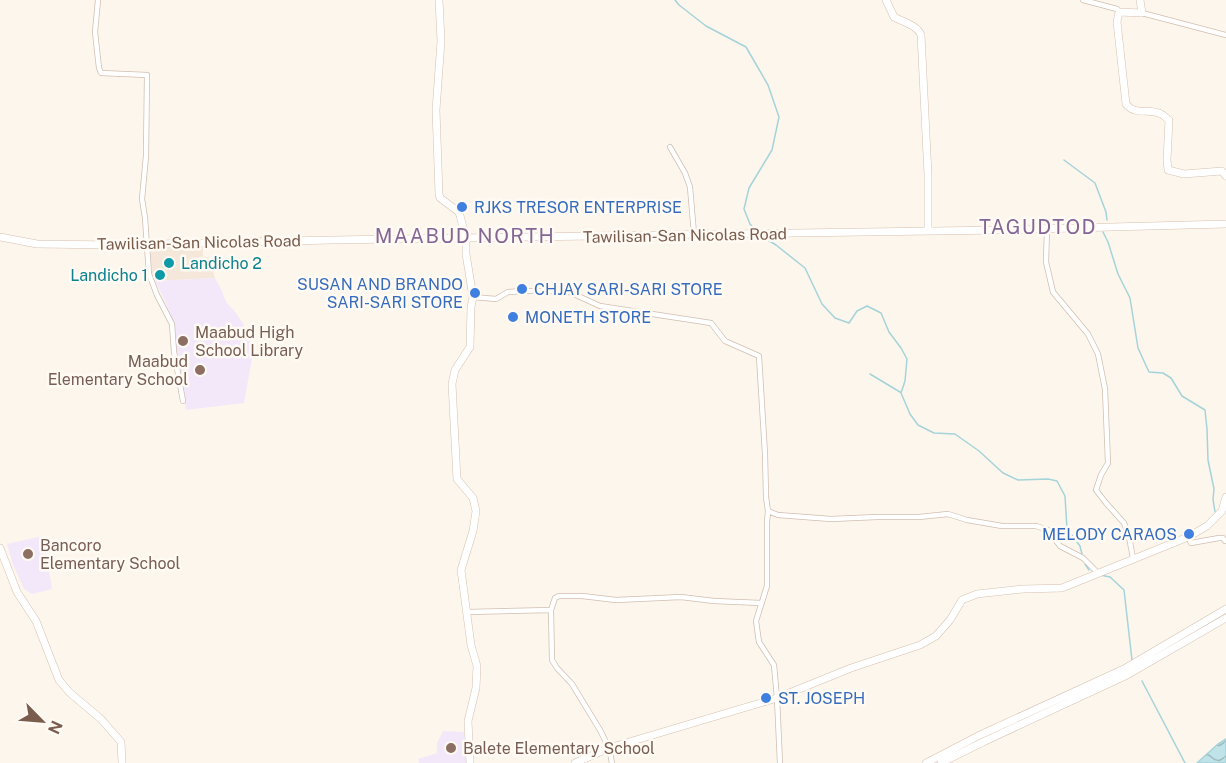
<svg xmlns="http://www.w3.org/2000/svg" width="1226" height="763" font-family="'Public Sans',sans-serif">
<defs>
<pattern id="water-waves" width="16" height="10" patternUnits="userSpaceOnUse" patternTransform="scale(1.5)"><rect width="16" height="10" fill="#bfe3e8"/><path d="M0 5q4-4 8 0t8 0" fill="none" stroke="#a0bbbe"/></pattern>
</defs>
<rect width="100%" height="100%" fill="#fdf6ec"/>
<path fill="#f5e8da" d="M 203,245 L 203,256 L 200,257 L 209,257 L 215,278 L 155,281 L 152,272 L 150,247 Z"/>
<path fill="#f3e8fa" d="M 215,278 L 222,291 L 226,302 L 237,314 L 248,332 L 253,353 L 244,403 L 186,410 L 177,358 L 174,324 L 164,299 L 155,281 Z
M 43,536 L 52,589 L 32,594 L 24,589 L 13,565 L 7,544 Z
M 443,731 L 464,732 L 467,763 L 419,763 L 418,759 L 437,753 L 437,743 Z"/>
<path fill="url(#water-waves)" stroke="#a5d3da" stroke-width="1.5" d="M 1226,739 L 1226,763 L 1197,763 L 1218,744 Z"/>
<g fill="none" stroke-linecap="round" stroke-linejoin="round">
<path stroke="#a5d3da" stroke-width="1.5" d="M 675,0 L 679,5 L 706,26 L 746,47 L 768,85 L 779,117 L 772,150 L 749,188 L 744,209 L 750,224 L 755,230
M 1064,160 L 1095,183 L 1106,212 L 1107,220
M 1103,232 L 1108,242 L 1118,274 L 1130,298 L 1138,348 L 1149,372 L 1163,373 L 1171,378 L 1182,396 L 1205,410 L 1207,429 L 1208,460 L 1214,489 L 1213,499 L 1215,512
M 763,237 L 776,245 L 805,268 L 822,304 L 835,318 L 849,323 L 857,311 L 867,306 L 881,313 L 889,332 L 901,348 L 907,359 L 905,381 L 901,393 L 910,414 L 918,425 L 934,433 L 955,434 L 979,451 L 1003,473 L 1018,480 L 1048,479 L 1057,481 L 1065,496 L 1067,529 L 1080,546 L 1082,554
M 870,374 L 900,392
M 1085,564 L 1089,570
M 1100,575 L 1110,577 L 1124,590 L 1132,660
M 1142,681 L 1185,763"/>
<defs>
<path id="street" d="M 98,0 L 95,32 L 99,68 L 101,73 L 147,75 L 146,156 L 142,199 L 145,218 L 149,274 L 157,295 L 172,324 L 174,352 L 183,401
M 1083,0 L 1117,9 L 1119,12
M 1142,13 L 1226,35
M 670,147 L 685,173 L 690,187 L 694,234
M 1047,229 L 1046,262 L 1053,292 L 1088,334 L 1098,354 L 1105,389 L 1108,463 L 1101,475 L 1096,490 L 1106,503 L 1124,523 L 1129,537 L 1133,558
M 473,297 L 496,299 L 508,292 L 523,291 L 567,291 L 600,306 L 711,323 L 725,341 L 759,356 L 765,454 L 766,497 L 768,511 L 778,515 L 831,519 L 877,517 L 919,517 L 948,514 L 967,520 L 1002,526 L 1036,526 L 1048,530 L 1060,546 L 1083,558 L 1098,573
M 768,511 L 767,522 L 767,586 L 756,621 L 759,642 L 774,665 L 777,698 L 780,763
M 1188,537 L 1191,543 L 1219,538 L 1223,538 L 1225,541
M 551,610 L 555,598 L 559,596 L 582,596 L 616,600 L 681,597 L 714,601 L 761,603
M 467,612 L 551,610 L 552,660 L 557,668 L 572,684 L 600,730 L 609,748 L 612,763"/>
<path id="secondary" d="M 439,0 L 441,41 L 436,110 L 439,194 L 440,198 L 459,212 L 466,238 L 466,254 L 473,297 L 471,307 L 470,347 L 455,370 L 452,384 L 457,479 L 473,498 L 476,511 L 473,531 L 461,570 L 471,645 L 477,666 L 476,688 L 468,721 L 470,763
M 886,0 L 894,17 C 903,22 917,25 921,35 L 928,175 L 928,231
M 1140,0 L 1142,13 L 1119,12 L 1117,22 L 1126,104 C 1135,116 1149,108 1161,114 C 1164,115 1166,118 1169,120 L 1167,160 L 1168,170 L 1184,174 L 1222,171 L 1226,176
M 0,237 L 37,244 L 115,245 L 332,240 L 1001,230 L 1226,224
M 0,548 L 17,592 L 36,621 L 59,680 L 70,693 L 101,719 L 121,742 L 122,763
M 575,763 L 609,748 L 777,698 L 851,668 L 920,645 L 936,636 L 950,620 L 962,600 L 977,594 L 1023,589 L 1062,588 L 1188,537 L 1207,526 L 1222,511 L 1226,497
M 926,763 L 980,735 L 1124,669 L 1226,609
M 941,763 L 983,742 L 1127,675 L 1226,618"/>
</defs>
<use href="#street" stroke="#d1beb0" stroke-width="6"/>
<use href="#secondary" stroke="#d6c0b0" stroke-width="8"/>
<use href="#street" stroke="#fff" stroke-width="4.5"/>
<use href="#secondary" stroke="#fff" stroke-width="7"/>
</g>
<g fill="#3f7fe0" stroke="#fffaf3" stroke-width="2">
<circle cx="462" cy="207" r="6"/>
<circle cx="522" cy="289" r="6"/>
<circle cx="475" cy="293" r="6"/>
<circle cx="513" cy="317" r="6"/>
<circle cx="1189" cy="534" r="6"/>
<circle cx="766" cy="698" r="6"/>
</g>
<g fill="#0f9aa8" stroke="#fffaf3" stroke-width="2">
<circle cx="169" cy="263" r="6"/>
<circle cx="160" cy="275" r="6"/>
</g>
<g fill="#8d6e63" stroke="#fffaf3" stroke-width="2">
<circle cx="183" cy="341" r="6"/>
<circle cx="200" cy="370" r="6"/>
<circle cx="28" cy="554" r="6"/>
<circle cx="451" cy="748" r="6"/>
</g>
<g text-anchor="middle" stroke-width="5" stroke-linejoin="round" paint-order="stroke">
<g font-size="16" fill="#366cbe" stroke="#fffaf3" text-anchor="start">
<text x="474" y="213">RJKS TRESOR ENTERPRISE</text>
<text x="463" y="290" text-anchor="end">SUSAN AND BRANDO<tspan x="463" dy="18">SARI-SARI STORE</tspan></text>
<text x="534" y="295">CHJAY SARI-SARI STORE</text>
<text x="525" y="323">MONETH STORE</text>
<text x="1177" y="540" text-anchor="end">MELODY CARAOS</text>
<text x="778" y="704">ST. JOSEPH</text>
</g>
<g font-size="16" fill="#7a5c4d" stroke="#fffaf3">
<text transform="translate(685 235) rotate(-1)" y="6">Tawilisan-San Nicolas Road</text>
<text transform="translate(199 242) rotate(-1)" y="6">Tawilisan-San Nicolas Road</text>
</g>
<g font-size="16" fill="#0d838f" stroke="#fffaf3" text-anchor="start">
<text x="181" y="269">Landicho 2</text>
<text x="148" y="281" text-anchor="end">Landicho 1</text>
</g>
<g font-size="16" fill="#785e54" stroke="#fffaf3" text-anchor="start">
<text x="195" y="338">Maabud High<tspan x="195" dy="18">School Library</tspan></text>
<text x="188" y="367" text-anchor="end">Maabud<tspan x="188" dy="18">Elementary School</tspan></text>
<text x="40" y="551">Bancoro<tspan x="40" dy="18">Elementary School</tspan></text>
<text x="463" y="754">Balete Elementary School</text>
</g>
<g font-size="20" letter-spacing="1.5" fill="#846695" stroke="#fffaf3">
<text x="1038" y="234">TAGUDTOD</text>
<text x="465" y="243">MAABUD NORTH</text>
</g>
</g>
<g transform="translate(42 721) rotate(115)" stroke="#fffaf3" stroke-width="4.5" paint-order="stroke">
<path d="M0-4.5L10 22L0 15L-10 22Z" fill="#7a5c4d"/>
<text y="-9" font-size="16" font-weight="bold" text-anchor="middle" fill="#7a5c4d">N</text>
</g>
</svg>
